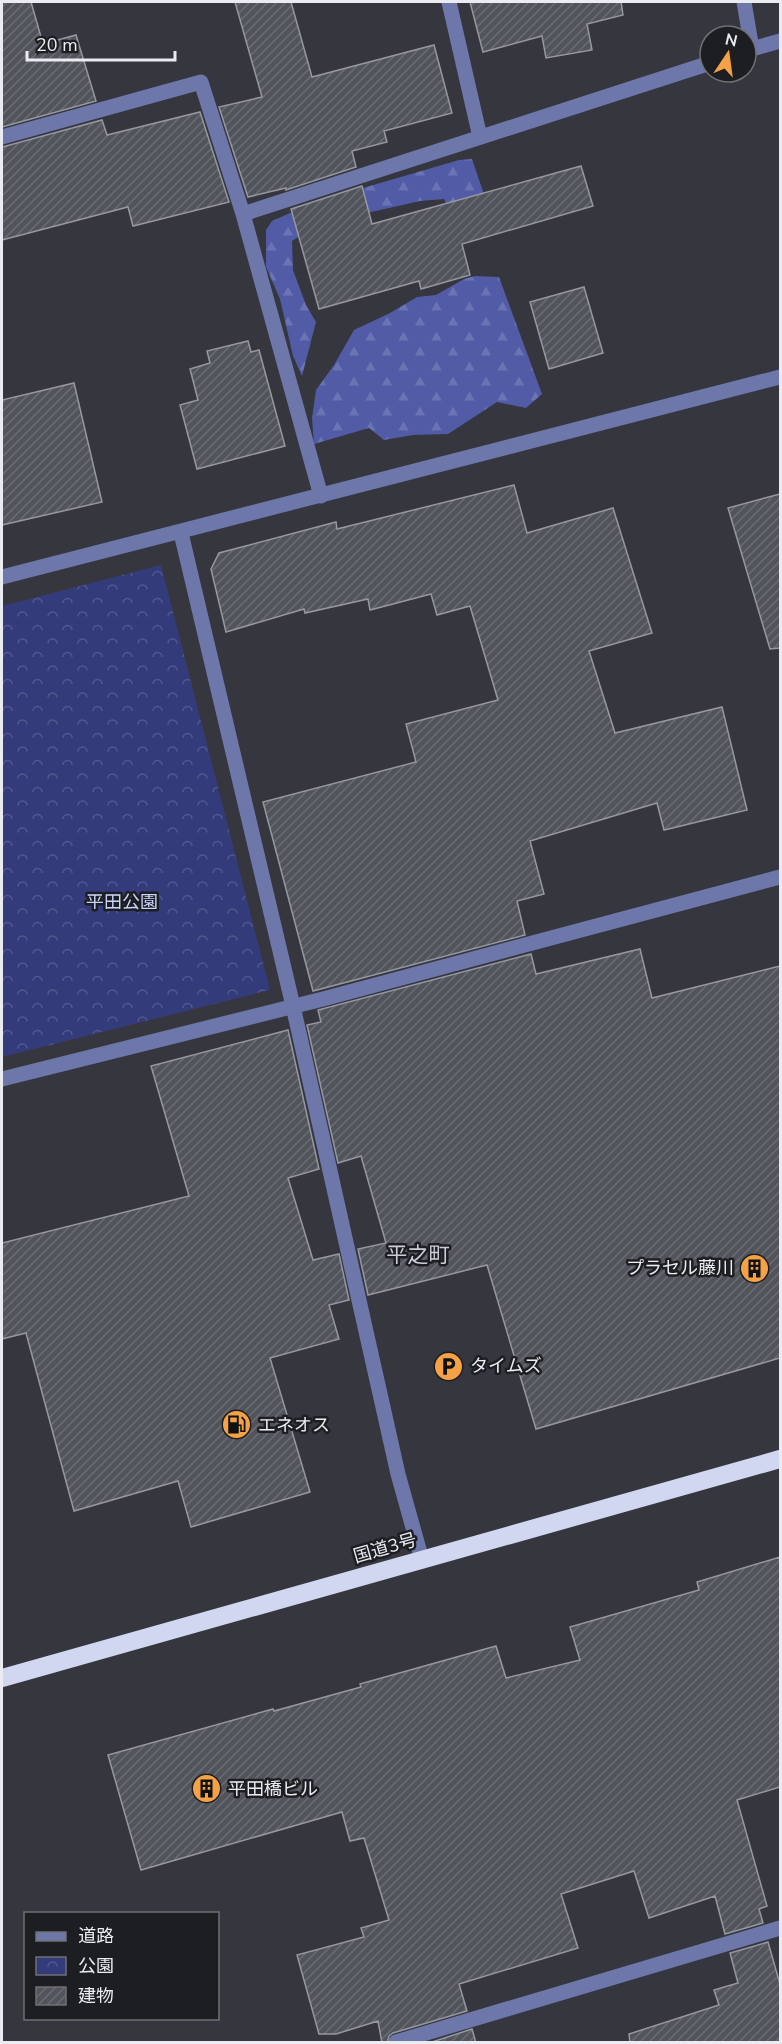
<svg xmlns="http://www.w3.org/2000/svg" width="782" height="2044" font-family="'Nunito Sans','Noto Sans JP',sans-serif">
<defs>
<pattern id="forest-firs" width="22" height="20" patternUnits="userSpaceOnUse" patternTransform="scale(1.5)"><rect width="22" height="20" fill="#515ba6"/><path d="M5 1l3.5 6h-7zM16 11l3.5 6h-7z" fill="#6a73b3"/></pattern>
<pattern id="park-crowns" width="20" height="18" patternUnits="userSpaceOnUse" patternTransform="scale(1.5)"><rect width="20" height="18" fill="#343b7a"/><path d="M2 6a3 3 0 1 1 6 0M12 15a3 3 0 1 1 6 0" fill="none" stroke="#52588d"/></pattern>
<pattern id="building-hatch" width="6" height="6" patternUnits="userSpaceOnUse" patternTransform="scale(1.5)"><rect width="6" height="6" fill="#52545c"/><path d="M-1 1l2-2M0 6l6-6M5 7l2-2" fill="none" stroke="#6b6d74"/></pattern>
</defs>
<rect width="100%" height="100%" fill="#35363e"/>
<path fill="url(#forest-firs)" d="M 472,159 L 494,224 L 452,215 L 444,199 L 420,201 L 318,224 L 292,241 L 293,270 L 306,305 L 316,322 L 302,376 L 293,356 L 280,299 L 266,267 L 266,230 L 272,221 L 315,202 L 459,160 Z
M 475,276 L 499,277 L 542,394 L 526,408 L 497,402 L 448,434 L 413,435 L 384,440 L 369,428 L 314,444 L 312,418 L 316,390 L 334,365 L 354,330 L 390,313 L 417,297 L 436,295 L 464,279 Z"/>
<path fill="url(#park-crowns)" d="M 161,565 L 270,990 L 2,1057 L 2,606 Z"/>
<path fill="url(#building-hatch)" stroke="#9698a1" stroke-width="1.5" d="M 2,2 L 31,2 L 43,44 L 76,35 L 96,101 L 2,127 Z
M 235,2 L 291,2 L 312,77 L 434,45 L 452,113 L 384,131 L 387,142 L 352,151 L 356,167 L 286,190 L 286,188 L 248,197 L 219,107 L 262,97 Z
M 470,2 L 621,2 L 623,15 L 587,24 L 592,50 L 546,58 L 542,36 L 483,52 Z
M 200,112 L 229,202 L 133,226 L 128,207 L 2,240 L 2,147 L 102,120 L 107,135 Z
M 581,166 L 593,206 L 462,244 L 470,275 L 421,289 L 419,281 L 319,309 L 291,209 L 362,186 L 372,224 Z
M 584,287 L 603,353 L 549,369 L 530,302 Z
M 248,341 L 251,352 L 259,350 L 285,446 L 197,469 L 180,405 L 198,400 L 190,369 L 210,363 L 207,351 Z
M 74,383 L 102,502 L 2,525 L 2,400 Z
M 514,485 L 527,533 L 613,508 L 652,633 L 589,651 L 615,733 L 722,707 L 747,810 L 664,830 L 657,803 L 530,841 L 544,894 L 517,901 L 525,935 L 313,991 L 263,802 L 416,762 L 406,724 L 498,700 L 470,606 L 437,615 L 431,594 L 370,610 L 368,599 L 305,613 L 304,609 L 226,632 L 211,569 L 219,553 L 336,522 L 337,529 Z
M 780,494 L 780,648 L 770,649 L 728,508 Z
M 640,949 L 652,998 L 780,966 L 780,1358 L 536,1429 L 487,1265 L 368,1295 L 358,1249 L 386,1243 L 361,1156 L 338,1163 L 307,1025 L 321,1022 L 318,1010 L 531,954 L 536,974 Z
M 288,1030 L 319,1169 L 288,1178 L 313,1260 L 339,1254 L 349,1300 L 329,1305 L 339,1339 L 270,1358 L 310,1492 L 191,1527 L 178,1481 L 74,1511 L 26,1333 L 2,1339 L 2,1243 L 189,1196 L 151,1066 Z
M 780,1557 L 780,1787 L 737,1800 L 767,1906 L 759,1909 L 763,1923 L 725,1934 L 715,1896 L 649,1918 L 634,1871 L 561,1894 L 578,1948 L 459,1984 L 467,2011 L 393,2033 L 389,2036 L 387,2043 L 382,2043 L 378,2021 L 336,2034 L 319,2034 L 297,1955 L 364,1937 L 361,1928 L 389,1920 L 364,1838 L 350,1841 L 342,1812 L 141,1870 L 108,1755 L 273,1709 L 274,1711 L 361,1687 L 360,1684 L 496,1646 L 506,1678 L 580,1660 L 570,1627 L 699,1590 L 697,1582 Z
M 768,1942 L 780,1984 L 780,2043 L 630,2043 L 629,2034 L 719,2005 L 714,1990 L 738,1983 L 730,1953 Z
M 472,2029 L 476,2043 L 429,2043 Z"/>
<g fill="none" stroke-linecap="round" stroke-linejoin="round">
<path stroke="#6d77aa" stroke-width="15" d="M 449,2 L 480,137
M 744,2 L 752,49 L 780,41
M 2,137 L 201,82 L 243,214 L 321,496
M 243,214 L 710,63
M 181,533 L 293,1006 L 398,1474 L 422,1560
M 2,577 L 780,377
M 2,1079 L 323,999 L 780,877
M 396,2042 L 780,1928"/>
<path stroke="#d1d7f0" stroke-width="18" d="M 2,1678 L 780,1459"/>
</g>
<defs>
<symbol id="building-disc" viewBox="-11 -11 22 22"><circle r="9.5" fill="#f5a246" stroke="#1d1e21"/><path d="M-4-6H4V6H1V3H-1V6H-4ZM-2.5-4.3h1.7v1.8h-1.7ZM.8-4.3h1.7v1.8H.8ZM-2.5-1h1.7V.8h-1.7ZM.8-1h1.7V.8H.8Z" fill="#111"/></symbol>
<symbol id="parking-disc" viewBox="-11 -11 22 22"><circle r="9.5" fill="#f5a246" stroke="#1d1e21"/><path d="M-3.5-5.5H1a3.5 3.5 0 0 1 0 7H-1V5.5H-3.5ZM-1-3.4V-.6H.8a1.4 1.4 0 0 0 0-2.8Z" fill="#111"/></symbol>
<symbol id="fuel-disc" viewBox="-11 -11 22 22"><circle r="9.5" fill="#f5a246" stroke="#1d1e21"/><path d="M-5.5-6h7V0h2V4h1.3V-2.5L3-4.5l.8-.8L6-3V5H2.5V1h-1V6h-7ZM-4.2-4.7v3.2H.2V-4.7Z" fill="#111"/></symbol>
</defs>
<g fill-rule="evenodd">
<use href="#building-disc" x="738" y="1252" width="33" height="33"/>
<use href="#parking-disc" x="432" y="1350" width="33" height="33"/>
<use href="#fuel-disc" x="220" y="1408" width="33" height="33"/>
<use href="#building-disc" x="190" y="1772" width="33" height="33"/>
</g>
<g text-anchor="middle" stroke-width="5" stroke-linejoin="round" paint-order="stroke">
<g font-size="18" fill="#cbd4ff" stroke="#1d1e21">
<text x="122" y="908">平田公園</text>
</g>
<g font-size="18" fill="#ebecf1" stroke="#1d1e21" text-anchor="start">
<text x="734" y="1274" text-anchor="end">プラセル藤川</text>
<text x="470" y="1372">タイムズ</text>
<text x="258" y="1431">エネオス</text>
<text x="228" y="1795">平田橋ビル</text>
</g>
<g font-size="18" fill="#ebecf1" stroke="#1d1e21">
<text transform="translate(385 1548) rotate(-16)" y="6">国道3号</text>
</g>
<g font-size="21" fill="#caccd6" stroke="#1d1e21">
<text x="418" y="1262">平之町</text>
</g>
</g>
<rect width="782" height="2044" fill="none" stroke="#ebecf1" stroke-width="6"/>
<rect x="24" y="1912" width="195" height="108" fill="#1d1e21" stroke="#6f7074" stroke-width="1.5"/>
<rect x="36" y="1932" width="30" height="9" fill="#6d77aa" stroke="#6f7074" stroke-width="1.5"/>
<text x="78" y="1942" font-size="18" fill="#ebecf1">道路</text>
<rect x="36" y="1957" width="30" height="18" fill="url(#park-crowns)" stroke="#6f7074" stroke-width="1.5"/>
<text x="78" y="1972" font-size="18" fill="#ebecf1">公園</text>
<rect x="36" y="1987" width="30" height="18" fill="url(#building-hatch)" stroke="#6f7074" stroke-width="1.5"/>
<text x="78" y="2002" font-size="18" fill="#ebecf1">建物</text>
<g transform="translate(728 54) rotate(13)"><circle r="28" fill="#1d1e21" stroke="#6f7074" stroke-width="1.5"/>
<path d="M0-4.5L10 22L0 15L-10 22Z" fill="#f5a246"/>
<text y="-9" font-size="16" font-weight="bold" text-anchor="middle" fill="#ebecf1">N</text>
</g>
<path d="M27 51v9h148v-9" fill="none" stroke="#ebecf1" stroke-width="3"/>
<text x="36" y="51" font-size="18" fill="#ebecf1" stroke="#1d1e21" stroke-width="4.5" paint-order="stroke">20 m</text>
</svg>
